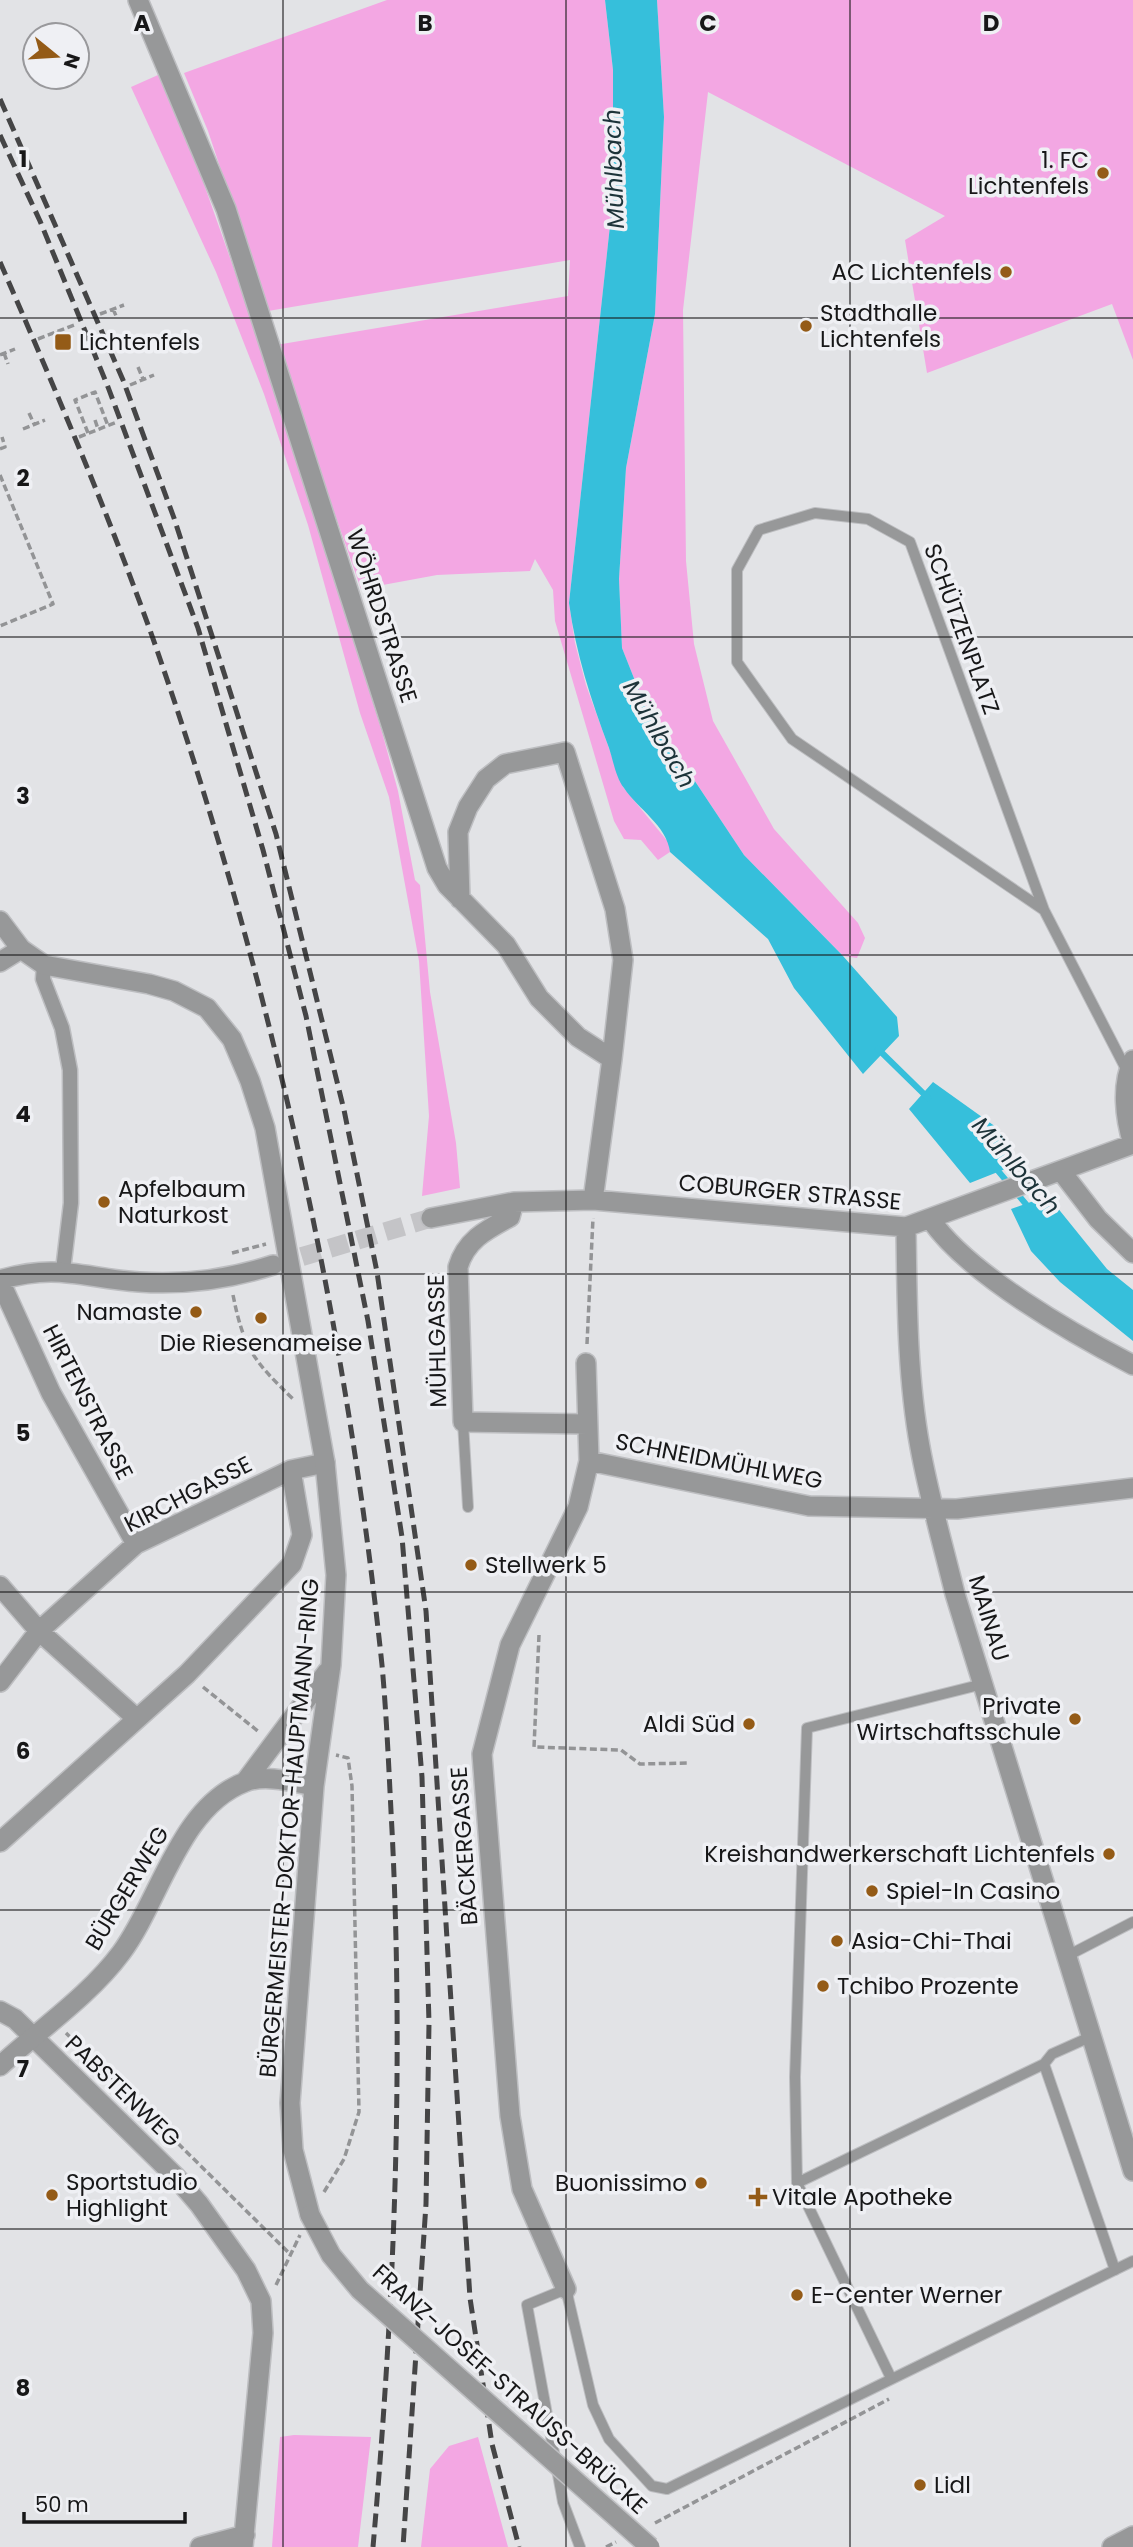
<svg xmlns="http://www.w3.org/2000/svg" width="1133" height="2547" font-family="Poppins,sans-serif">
<rect width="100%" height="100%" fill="#e2e3e6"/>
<path fill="#f3a7e3" d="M 387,0 L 605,0 L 613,70 L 613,198 L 569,603 L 575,643 L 586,685 L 623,787 L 669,843 L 670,852 L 658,860 L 641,840 L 624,839 L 614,821 L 555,621 L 553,590 L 535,559 L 530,571 L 437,575 L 361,589 L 276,345 L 568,296 L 570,260 L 268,311 L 208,131 L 184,73 Z
M 657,0 L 1133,0 L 1133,360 L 1112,304 L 927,373 L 905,240 L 945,216 L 708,92 L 683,310 L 686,561 L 694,644 L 713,721 L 774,829 L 858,923 L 865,938 L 857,958 L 843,956 L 744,855 L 645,706 L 622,648 L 619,579 L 626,468 L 655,314 L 664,117 Z
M 158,75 L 199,170 L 272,377 L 382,732 L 398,791 L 415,880 L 420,885 L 430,992 L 456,1143 L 460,1188 L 422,1196 L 429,1116 L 419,961 L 389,797 L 360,713 L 308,525 L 264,394 L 216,272 L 131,87 Z
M 294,2435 L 371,2437 L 358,2547 L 272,2547 L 280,2437 Z
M 478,2437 L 508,2547 L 421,2547 L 430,2469 L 449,2446 Z"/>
<path fill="#36bfdb" d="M 605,0 L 657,0 L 664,117 L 655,314 L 626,468 L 619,579 L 622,648 L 645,706 L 744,855 L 843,956 L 897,1017 L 899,1036 L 863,1074 L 794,988 L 768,939 L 670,852 C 667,826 638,809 624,788 C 616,778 613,760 609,748 C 591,700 576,654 569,603 L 613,198 L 613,70 Z
M 933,1082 L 996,1127 L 1018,1164 L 970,1183 L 909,1109 Z
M 1048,1196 L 1107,1269 L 1133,1290 L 1133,1341 L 1060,1282 L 1031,1251 L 1011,1209 Z"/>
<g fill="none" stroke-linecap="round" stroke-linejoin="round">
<path stroke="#36bfdb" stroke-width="6" d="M 878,1049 L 928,1098
M 994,1166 L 1030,1209"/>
<path stroke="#c4c4c7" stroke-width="19" stroke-dasharray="19 10" stroke-linecap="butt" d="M 274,1265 L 431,1218"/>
<defs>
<path id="service" d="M 1044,910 L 792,739 L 737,662 L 737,570 L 759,530 L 815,513 L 868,519 L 910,542 L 1044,910 L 1127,1071
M 463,1422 L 468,1507
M 1067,1956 L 1133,1922
M 1044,2064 L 1115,2270
M 797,2183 L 795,2077 L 807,1728 L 983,1684
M 891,2378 L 797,2183 L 1044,2064 L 1052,2054 L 1090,2037
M 580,2547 L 563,2502 L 527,2305 L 566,2289 L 593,2405 L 609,2439 L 652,2486 L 667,2489 L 1133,2261"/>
<path id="pedestrian" d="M 44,965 L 43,979 L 62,1028 L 70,1070 L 71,1203 L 63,1270"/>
<path id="minor" d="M 138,0 L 226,209 L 437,868 L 447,885 L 506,945 L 539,998 L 578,1037 L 612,1059 L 593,1200
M 460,899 L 458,832 L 468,807 L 486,779 L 505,764 L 565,752 L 615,909 L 623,960 L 612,1059
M 0,962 L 21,949
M 1133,1060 C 1121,1085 1125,1118 1133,1144
M 1061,1171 L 1098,1219 L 1133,1253
M 514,1202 L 510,1217 C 486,1230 466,1240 458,1267 L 463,1422 L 587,1424
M 431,1218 L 514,1202 L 593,1200 L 906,1227 L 1133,1144
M 931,1220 C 968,1274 1073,1334 1133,1365
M 906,1227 C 907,1300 907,1376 920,1447 C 929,1497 943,1545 955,1594 L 1133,2171
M 0,1280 C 58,1263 83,1278 139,1282 C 183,1285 230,1279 273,1265
M 0,1281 L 51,1393 L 136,1544
M 589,1461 L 809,1506 L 957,1509 L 1133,1488
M 0,1586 L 39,1631 L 136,1718
M 0,1682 L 39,1631 L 136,1544 L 291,1470 L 325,1463
M 0,1842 L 187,1674 L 292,1564 L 302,1535 L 291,1470
M 0,2011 L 15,2019 L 175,2176 L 199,2204 L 246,2270 L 261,2301 L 263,2333 L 243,2547
M 566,2289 L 522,2189 L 510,2116 L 482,1754 L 510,1645 L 578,1507 L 589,1461 L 586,1363
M 200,2547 L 245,2535"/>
<path id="tertiary" d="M 0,921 L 21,949 L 44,965 L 149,984 L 174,991 L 207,1008 L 232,1039 L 250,1081 L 265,1128 L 325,1463 L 336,1575 L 331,1665 L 314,1786 L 290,2103 L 293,2150 L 310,2215
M 245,1782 L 327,1672
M 0,2066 C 40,2029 89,1996 121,1953 C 160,1901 179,1807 245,1782 C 265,1774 293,1782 314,1786
M 1112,2547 L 1133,2536"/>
</defs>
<use href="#service" stroke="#bdbec1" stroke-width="12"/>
<use href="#pedestrian" stroke="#bdbec1" stroke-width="17"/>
<use href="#minor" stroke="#bdbec1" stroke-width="22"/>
<use href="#tertiary" stroke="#bdbec1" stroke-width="22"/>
<path stroke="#939496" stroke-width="3.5" stroke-dasharray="7 3.5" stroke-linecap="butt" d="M 113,309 L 117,318
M 100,314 L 124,305
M 58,331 L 62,341
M 38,339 L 77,324
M 4,353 L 8,364
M 0,355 L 15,349
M 138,367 L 143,379
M 130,385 L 154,375
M 29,413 L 34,424
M 95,420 L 98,429
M 23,429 L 45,420
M 88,433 L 75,400 L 95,392 L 108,426
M 79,437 L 117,422
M 0,449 L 5,447 L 2,437
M 0,475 L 53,604 L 0,626
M 232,1253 L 266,1244
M 233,1295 C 244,1350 254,1361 294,1400
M 587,1344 L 593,1218
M 539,1635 L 534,1747 L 621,1750 L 640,1764 L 688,1763
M 203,1687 L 259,1732
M 66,2033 L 289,2253
M 324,2192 L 344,2159 L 359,2112 L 352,1786 L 348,1758 L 336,1755
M 276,2285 L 300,2235
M 655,2523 L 889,2399
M 606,2547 L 616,2542"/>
<use href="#service" stroke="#979899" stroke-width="10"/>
<use href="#pedestrian" stroke="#979899" stroke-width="14"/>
<use href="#minor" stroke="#979899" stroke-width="19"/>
<use href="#tertiary" stroke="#979899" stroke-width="19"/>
<path stroke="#454546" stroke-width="5" stroke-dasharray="14 7" stroke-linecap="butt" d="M 0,99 L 123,380 L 174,518 L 276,834 L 344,1110 L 377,1272 L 426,1611 L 470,2298 L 492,2444 L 519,2547
M 0,135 L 40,221 L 108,387 L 198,628 L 263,850 L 306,1016 L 368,1321 L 402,1537 L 422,1777 L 429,2023 L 426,2204 L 403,2547
M 0,262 C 53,384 106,508 151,633 C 268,966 345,1314 382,1665 C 387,1720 389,1775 392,1830 C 404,2070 394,2308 373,2547"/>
<defs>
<path id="tertiary-bridge" d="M 310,2215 L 331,2255 L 360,2290 L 650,2547"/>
</defs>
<use href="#tertiary-bridge" stroke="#bdbec1" stroke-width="22" stroke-linecap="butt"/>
<use href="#tertiary-bridge" stroke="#979899" stroke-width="19"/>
</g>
<path fill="none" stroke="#171718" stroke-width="2" stroke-opacity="0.55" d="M 283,0 L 283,2547M 566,0 L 566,2547M 850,0 L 850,2547M 0,318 L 1133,318M 0,637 L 1133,637M 0,955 L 1133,955M 0,1274 L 1133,1274M 0,1592 L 1133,1592M 0,1910 L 1133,1910M 0,2229 L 1133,2229"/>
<g fill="#945b17" stroke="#eff0f4" stroke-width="2.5">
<circle cx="1103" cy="173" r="7"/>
<circle cx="1006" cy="272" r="7"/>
<circle cx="806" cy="326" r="7"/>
<rect x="54" y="333" width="18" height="18" rx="3.5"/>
<circle cx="104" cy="1202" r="7"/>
<circle cx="196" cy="1312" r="7"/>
<circle cx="261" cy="1318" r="7"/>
<circle cx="471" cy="1565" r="7"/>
<circle cx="1075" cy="1719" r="7"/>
<circle cx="749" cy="1724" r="7"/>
<circle cx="1109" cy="1854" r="7"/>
<circle cx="872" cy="1891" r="7"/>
<circle cx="837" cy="1941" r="7"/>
<circle cx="823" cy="1986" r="7"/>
<circle cx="701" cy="2183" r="7"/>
<circle cx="52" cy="2195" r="7"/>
<path d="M754.5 2186.5h7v7h7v7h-7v7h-7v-7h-7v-7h7z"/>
<circle cx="797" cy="2295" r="7"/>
<circle cx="920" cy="2485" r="7"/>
</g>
<g text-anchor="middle" stroke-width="7" stroke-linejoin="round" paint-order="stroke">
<g font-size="23" fill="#171718" stroke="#eff0f4" text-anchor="start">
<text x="1089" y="168" text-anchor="end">1. FC<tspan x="1089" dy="26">Lichtenfels</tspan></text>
<text x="992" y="280" text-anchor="end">AC Lichtenfels</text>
<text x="820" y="321">Stadthalle<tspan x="820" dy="26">Lichtenfels</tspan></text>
<text x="79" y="350">Lichtenfels</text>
<text x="118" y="1197">Apfelbaum<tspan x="118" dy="26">Naturkost</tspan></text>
<text x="182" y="1320" text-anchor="end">Namaste</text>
<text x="261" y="1351" text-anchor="middle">Die Riesenameise</text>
<text x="485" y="1573">Stellwerk 5</text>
<text x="1061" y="1714" text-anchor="end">Private<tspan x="1061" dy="26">Wirtschaftsschule</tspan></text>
<text x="735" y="1732" text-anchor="end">Aldi Süd</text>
<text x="1095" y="1862" text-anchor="end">Kreishandwerkerschaft Lichtenfels</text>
<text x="886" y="1899">Spiel-In Casino</text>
<text x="851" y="1949">Asia-Chi-Thai</text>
<text x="837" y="1994">Tchibo Prozente</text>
<text x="66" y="2190">Sportstudio<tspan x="66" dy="26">Highlight</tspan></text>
<text x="687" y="2191" text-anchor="end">Buonissimo</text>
<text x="772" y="2205">Vitale Apotheke</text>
<text x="811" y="2303">E-Center Werner</text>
<text x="934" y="2493">Lidl</text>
</g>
<g font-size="23" fill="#171718" stroke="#eff0f4">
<text transform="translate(382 616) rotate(72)" y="8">WÖHRDSTRASSE</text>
<text transform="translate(962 629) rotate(70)" y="8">SCHÜTZENPLATZ</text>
<text transform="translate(790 1192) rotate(5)" y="8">COBURGER STRASSE</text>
<text transform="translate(437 1341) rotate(-91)" y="8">MÜHLGASSE</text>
<text transform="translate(88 1402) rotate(63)" y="8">HIRTENSTRASSE</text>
<text transform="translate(719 1461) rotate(11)" y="8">SCHNEIDMÜHLWEG</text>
<text transform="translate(188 1494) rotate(-27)" y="8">KIRCHGASSE</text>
<text transform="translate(989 1618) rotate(73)" y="8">MAINAU</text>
<text transform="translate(289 1828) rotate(-85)" y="8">BÜRGERMEISTER-DOKTOR-HAUPTMANN-RING</text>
<text transform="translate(464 1846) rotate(-94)" y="8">BÄCKERGASSE</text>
<text transform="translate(127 1888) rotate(-59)" y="8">BÜRGERWEG</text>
<text transform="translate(123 2091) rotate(44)" y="8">PABSTENWEG</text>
<text transform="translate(510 2389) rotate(42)" y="8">FRANZ-JOSEF-STRAUSS-BRÜCKE</text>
</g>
<g font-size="24" font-style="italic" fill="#1d3339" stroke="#eff0f4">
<text transform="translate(614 169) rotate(-92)" y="8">Mühlbach</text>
<text transform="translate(659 734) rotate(60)" y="8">Mühlbach</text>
<text transform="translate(1016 1166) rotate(49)" y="8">Mühlbach</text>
</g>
</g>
<g font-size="23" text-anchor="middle" font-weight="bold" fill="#171718" stroke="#eff0f4" stroke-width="7" stroke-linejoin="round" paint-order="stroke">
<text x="142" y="31">A</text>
<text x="425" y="31">B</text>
<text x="708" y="31">C</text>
<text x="991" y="31">D</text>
<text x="23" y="167">1</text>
<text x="23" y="486">2</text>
<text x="23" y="804">3</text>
<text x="23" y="1122">4</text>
<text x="23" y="1441">5</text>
<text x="23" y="1759">6</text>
<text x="23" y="2077">7</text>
<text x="23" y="2396">8</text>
</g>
<g transform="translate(56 56) rotate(108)"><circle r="33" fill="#eff0f4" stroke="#99999c" stroke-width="2"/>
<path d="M0-5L12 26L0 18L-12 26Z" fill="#945b17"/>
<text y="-10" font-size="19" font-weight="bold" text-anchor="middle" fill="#171718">N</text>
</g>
<path d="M24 2512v10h161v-10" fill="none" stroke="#171718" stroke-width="3.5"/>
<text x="35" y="2512" font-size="21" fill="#171718" stroke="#eff0f4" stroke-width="5" paint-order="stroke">50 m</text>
</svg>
